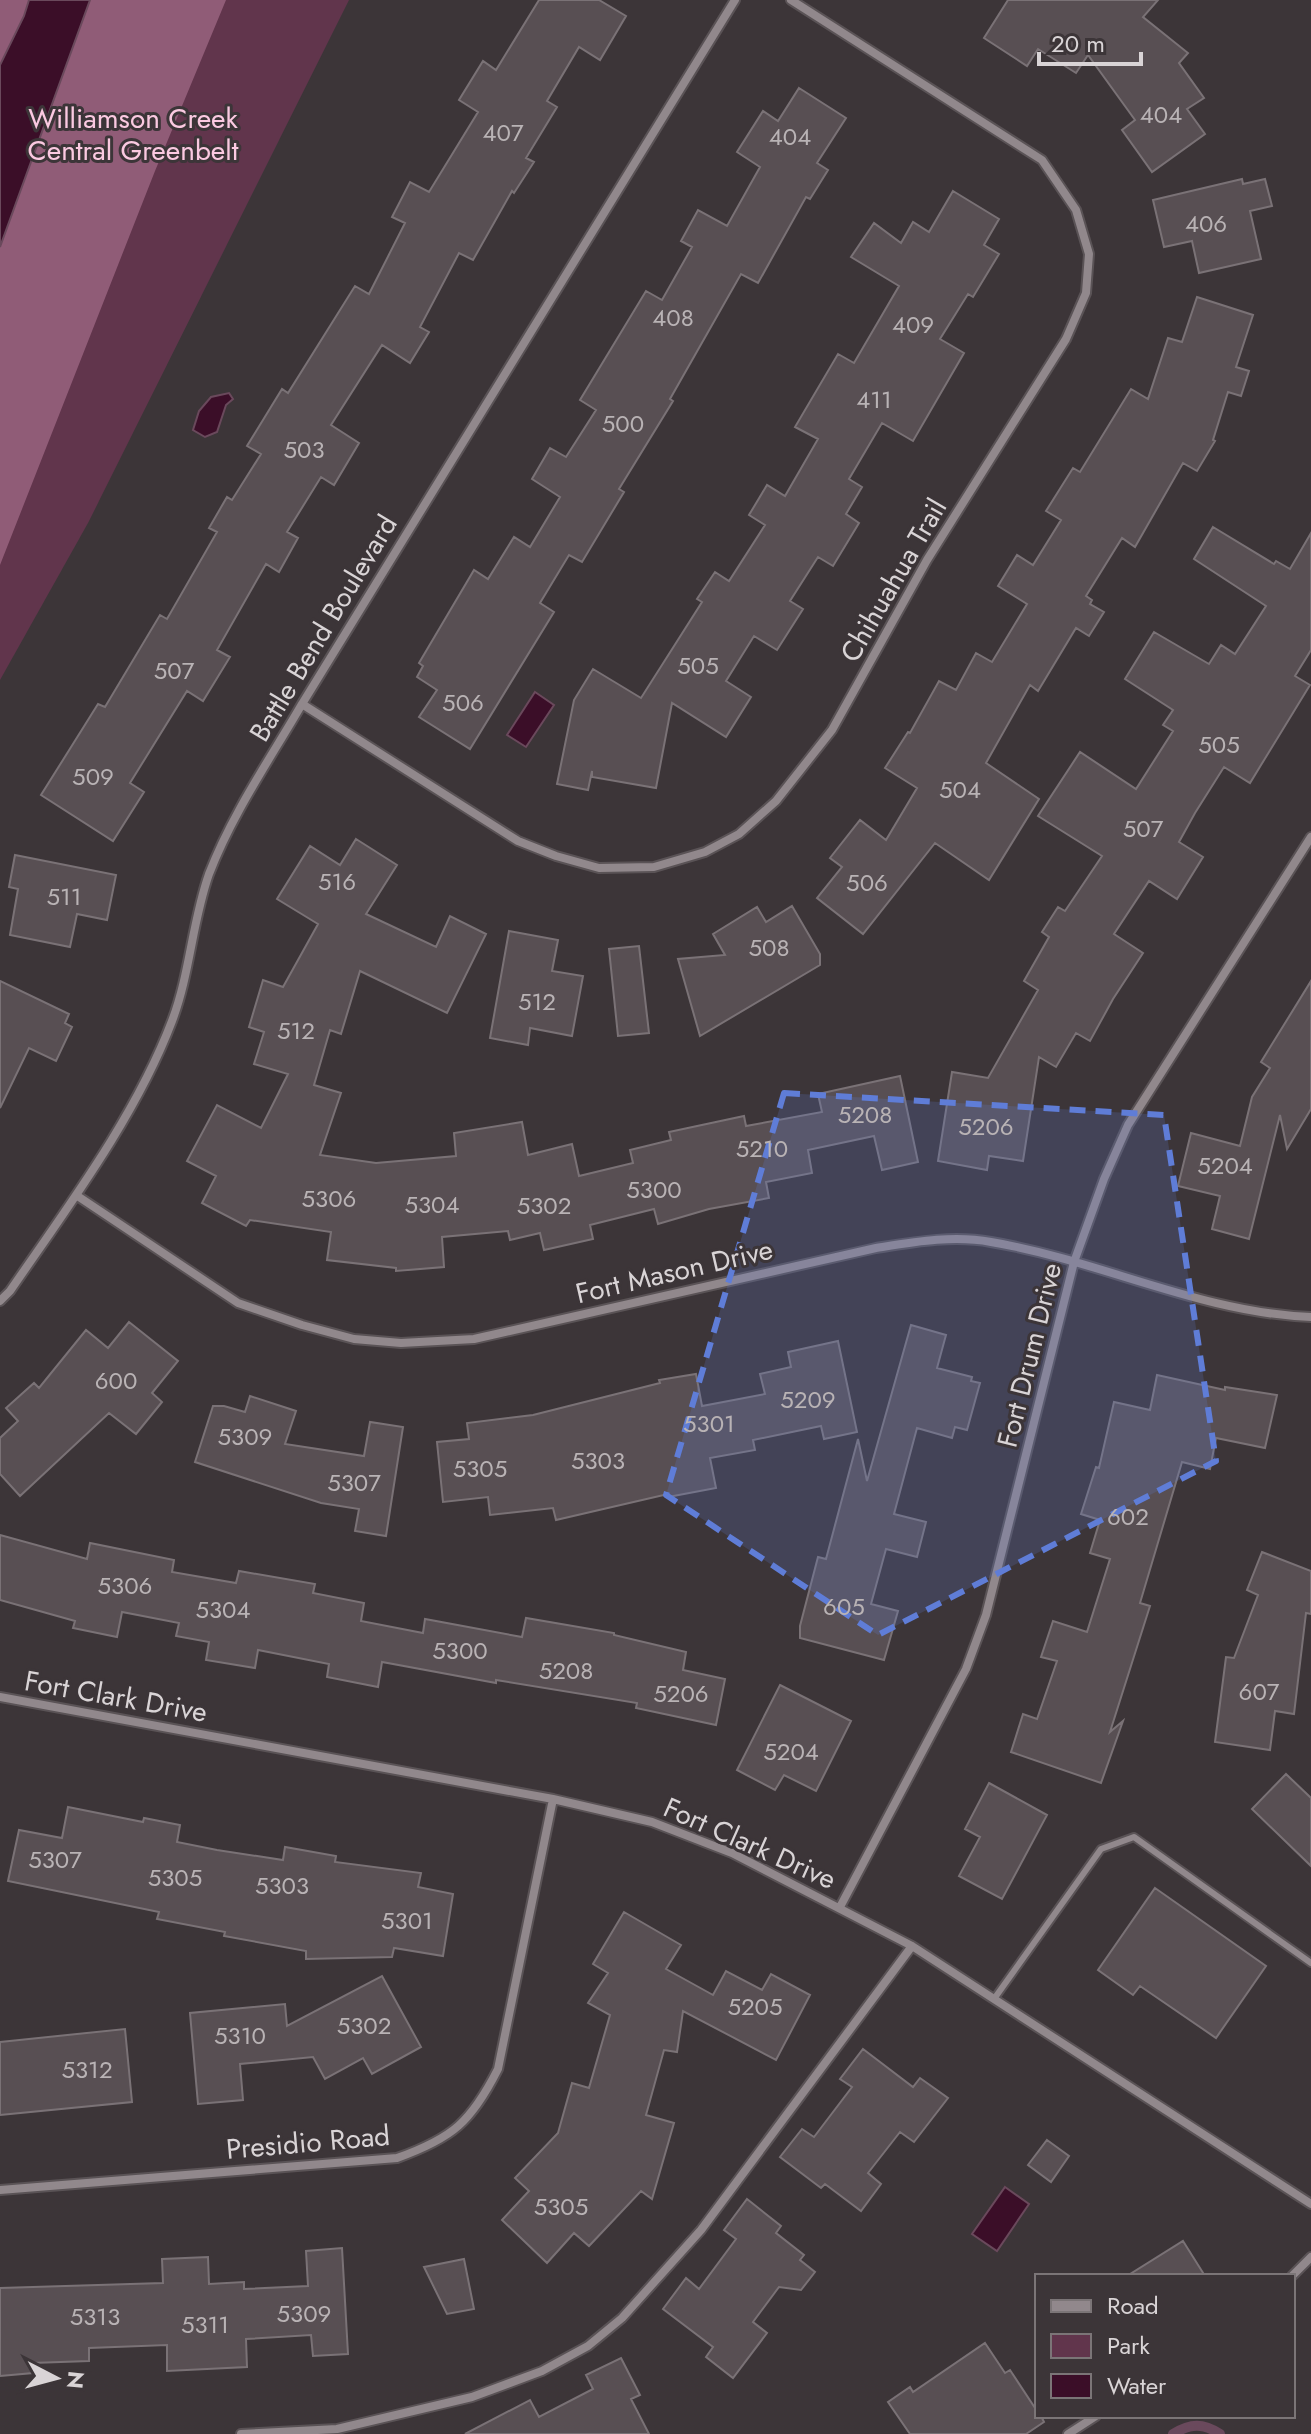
<svg xmlns="http://www.w3.org/2000/svg" width="1311" height="2434" font-family="Jost,sans-serif">
<rect width="100%" height="100%" fill="#3c3538"/>
<path fill="#61354c" d="M 0,0 L 349,0 L 88,523 L 0,680 Z"/>
<path fill="#905c77" d="M 0,0 L 226,0 L 155,171 L 0,565 Z"/>
<path fill="#3b0e28" stroke="#6a495c" stroke-width="2" d="M 29,0 L 90,0 L 0,247 L 0,65 L 24,16 Z
M 229,393 L 233,399 L 226,405 L 217,432 L 205,437 L 193,430 L 199,411 L 211,397 Z
M 535,692 L 554,705 L 526,747 L 507,735 Z
M 1005,2187 L 1029,2204 L 997,2251 L 972,2234 Z"/>
<g fill="none" stroke-linecap="round" stroke-linejoin="round">
<path stroke="#6a495c" stroke-width="10" d="M 1173,2434 C 1191,2423 1203,2423 1220,2434"/>
</g>
<path fill="#584f53" stroke="#7a7276" stroke-width="2" d="M 539,0 L 599,0 L 626,16 L 600,60 L 579,47 L 547,101 L 557,107 L 526,158 L 534,162 L 514,193 L 512,191 L 473,260 L 459,253 L 420,327 L 429,332 L 410,363 L 382,345 L 331,425 L 359,443 L 334,485 L 321,477 L 287,532 L 298,538 L 279,572 L 266,564 L 217,650 L 230,657 L 203,701 L 187,691 L 130,783 L 144,792 L 113,841 L 41,795 L 98,704 L 105,707 L 160,615 L 167,619 L 217,532 L 209,528 L 227,497 L 232,500 L 261,454 L 247,446 L 282,389 L 288,393 L 355,286 L 369,294 L 405,223 L 392,217 L 410,182 L 429,192 L 478,112 L 459,100 L 483,61 L 496,70 Z
M 1008,0 L 1158,0 L 1143,17 L 1188,53 L 1179,63 L 1204,98 L 1187,109 L 1205,134 L 1152,172 L 1122,130 L 1135,120 L 1088,55 L 1076,73 L 1038,49 L 1027,66 L 984,38 Z
M 799,88 L 846,118 L 817,163 L 828,170 L 810,199 L 806,197 L 758,283 L 741,274 L 670,399 L 673,401 L 619,489 L 624,492 L 582,562 L 569,555 L 540,603 L 554,612 L 470,749 L 419,717 L 437,690 L 417,677 L 423,666 L 419,663 L 474,570 L 488,579 L 514,537 L 530,547 L 560,497 L 532,479 L 550,448 L 566,457 L 596,410 L 580,400 L 646,291 L 662,300 L 692,247 L 681,241 L 698,210 L 727,226 L 760,167 L 737,152 L 763,111 L 778,121 Z
M 1242,179 L 1243,184 L 1265,179 L 1272,206 L 1250,211 L 1261,259 L 1199,273 L 1192,241 L 1164,247 L 1153,200 Z
M 953,191 L 999,219 L 984,245 L 999,254 L 973,297 L 968,294 L 940,339 L 964,353 L 913,441 L 882,423 L 849,479 L 862,487 L 846,514 L 859,523 L 833,566 L 818,557 L 790,601 L 803,609 L 777,650 L 754,636 L 726,681 L 751,697 L 726,737 L 672,703 L 656,788 L 592,777 L 592,771 L 588,790 L 557,784 L 574,700 L 593,669 L 641,698 L 702,602 L 697,599 L 715,572 L 729,581 L 765,525 L 749,515 L 767,485 L 785,496 L 818,439 L 795,427 L 838,354 L 854,363 L 899,286 L 851,257 L 874,223 L 901,243 L 913,222 L 929,232 Z
M 1197,297 L 1253,315 L 1236,367 L 1249,371 L 1241,396 L 1228,392 L 1213,440 L 1215,441 L 1197,471 L 1183,463 L 1135,547 L 1122,538 L 1086,596 L 1092,600 L 1090,604 L 1104,612 L 1089,636 L 1076,628 L 1038,691 L 1030,685 L 986,763 L 1039,799 L 989,880 L 935,843 L 863,934 L 817,898 L 842,867 L 830,858 L 860,820 L 886,840 L 917,788 L 885,768 L 908,732 L 910,733 L 939,681 L 956,690 L 976,653 L 992,662 L 1027,604 L 998,586 L 1017,555 L 1033,565 L 1061,520 L 1046,511 L 1073,468 L 1080,472 L 1131,389 L 1148,399 L 1168,338 L 1182,342 Z
M 1213,527 L 1274,564 L 1276,561 L 1290,569 L 1311,533 L 1311,650 L 1295,676 L 1310,685 L 1250,783 L 1224,767 L 1195,813 L 1179,842 L 1203,857 L 1177,899 L 1149,881 L 1114,934 L 1143,953 L 1113,999 L 1090,1041 L 1076,1033 L 1056,1067 L 1039,1057 L 1023,1161 L 989,1156 L 987,1170 L 938,1161 L 952,1072 L 988,1078 L 1038,990 L 1024,981 L 1049,937 L 1042,932 L 1058,907 L 1065,911 L 1102,856 L 1038,816 L 1080,752 L 1136,789 L 1173,731 L 1163,725 L 1173,710 L 1125,679 L 1154,632 L 1209,664 L 1221,645 L 1235,654 L 1266,606 L 1194,559 Z
M 356,839 L 397,865 L 366,914 L 436,947 L 450,916 L 486,934 L 447,1013 L 360,971 L 341,1034 L 330,1030 L 314,1085 L 341,1093 L 320,1155 L 376,1163 L 456,1156 L 454,1133 L 522,1122 L 528,1155 L 572,1144 L 579,1176 L 633,1163 L 630,1150 L 671,1140 L 669,1132 L 744,1116 L 746,1126 L 822,1112 L 818,1094 L 900,1076 L 918,1162 L 882,1170 L 874,1136 L 808,1150 L 812,1173 L 766,1182 L 769,1198 L 709,1209 L 658,1224 L 654,1209 L 590,1225 L 593,1239 L 544,1250 L 540,1233 L 510,1240 L 508,1231 L 442,1237 L 444,1267 L 396,1271 L 396,1268 L 327,1260 L 331,1232 L 250,1220 L 246,1226 L 202,1203 L 216,1176 L 187,1161 L 217,1105 L 261,1128 L 288,1074 L 254,1064 L 264,1032 L 249,1027 L 263,980 L 283,987 L 318,924 L 277,899 L 310,846 L 340,865 Z
M 15,855 L 116,875 L 107,920 L 77,914 L 70,947 L 10,935 L 18,889 L 9,887 Z
M 792,906 L 820,954 L 820,965 L 700,1036 L 678,959 L 725,955 L 713,934 L 757,907 L 766,922 Z
M 509,931 L 558,940 L 552,971 L 583,976 L 572,1036 L 530,1028 L 528,1045 L 490,1038 Z
M 639,946 L 649,1033 L 618,1036 L 609,949 Z
M 0,981 L 69,1014 L 65,1023 L 72,1027 L 56,1061 L 29,1048 L 0,1108 Z
M 1311,981 L 1311,1109 L 1287,1149 L 1280,1115 L 1249,1239 L 1212,1229 L 1220,1196 L 1178,1186 L 1191,1133 L 1240,1146 L 1252,1097 L 1270,1068 L 1261,1062 Z
M 129,1322 L 178,1361 L 152,1393 L 162,1402 L 136,1434 L 109,1413 L 20,1496 L 0,1474 L 0,1438 L 18,1421 L 6,1408 L 34,1383 L 39,1388 L 86,1330 L 108,1348 Z
M 911,1325 L 946,1335 L 937,1368 L 972,1377 L 971,1381 L 980,1383 L 967,1430 L 955,1427 L 952,1438 L 917,1428 L 894,1514 L 926,1522 L 917,1557 L 886,1549 L 871,1604 L 898,1611 L 884,1660 L 800,1638 L 800,1626 L 818,1557 L 826,1559 L 858,1439 L 867,1481 Z
M 838,1341 L 857,1432 L 824,1439 L 821,1426 L 753,1440 L 755,1450 L 710,1458 L 716,1488 L 668,1497 L 668,1494 L 556,1520 L 553,1508 L 490,1515 L 488,1497 L 443,1502 L 437,1442 L 469,1439 L 467,1423 L 533,1415 L 660,1383 L 659,1380 L 696,1374 L 702,1406 L 765,1394 L 760,1374 L 791,1367 L 788,1352 Z
M 1157,1375 L 1225,1390 L 1225,1387 L 1277,1395 L 1265,1448 L 1216,1438 L 1210,1469 L 1182,1462 L 1140,1603 L 1150,1606 L 1110,1732 L 1123,1721 L 1101,1783 L 1011,1752 L 1023,1714 L 1037,1719 L 1057,1661 L 1041,1657 L 1053,1621 L 1087,1632 L 1110,1559 L 1090,1553 L 1100,1520 L 1081,1514 L 1096,1467 L 1099,1468 L 1114,1402 L 1150,1410 Z
M 250,1396 L 296,1411 L 285,1444 L 364,1456 L 370,1422 L 403,1427 L 386,1536 L 355,1531 L 359,1509 L 321,1503 L 195,1462 L 213,1406 L 224,1406 L 245,1412 Z
M 0,1535 L 87,1559 L 90,1543 L 174,1560 L 172,1572 L 236,1583 L 239,1571 L 315,1584 L 313,1593 L 364,1603 L 361,1621 L 423,1633 L 425,1619 L 522,1637 L 526,1618 L 614,1633 L 614,1635 L 686,1652 L 683,1670 L 725,1679 L 716,1725 L 636,1708 L 637,1703 L 496,1680 L 496,1683 L 382,1662 L 378,1687 L 327,1677 L 329,1664 L 258,1650 L 255,1668 L 206,1660 L 209,1642 L 176,1636 L 179,1623 L 122,1612 L 117,1637 L 73,1628 L 75,1621 L 0,1600 Z
M 1262,1552 L 1311,1571 L 1311,1614 L 1306,1613 L 1294,1714 L 1275,1711 L 1270,1750 L 1215,1742 L 1226,1657 L 1234,1658 L 1258,1595 L 1247,1590 Z
M 780,1685 L 851,1721 L 816,1791 L 784,1775 L 775,1790 L 737,1770 Z
M 1286,1774 L 1311,1798 L 1311,1866 L 1252,1809 Z
M 989,1783 L 1047,1815 L 1002,1899 L 959,1876 L 980,1837 L 965,1829 Z
M 68,1807 L 143,1822 L 144,1818 L 180,1825 L 177,1842 L 217,1850 L 283,1860 L 285,1847 L 336,1856 L 335,1862 L 421,1873 L 418,1887 L 453,1894 L 443,1956 L 394,1948 L 392,1957 L 306,1959 L 306,1951 L 224,1936 L 225,1932 L 157,1919 L 159,1912 L 8,1881 L 19,1830 L 62,1838 Z
M 1155,1888 L 1266,1966 L 1216,2038 L 1140,1986 L 1133,1995 L 1098,1970 Z
M 624,1912 L 681,1945 L 666,1969 L 713,1995 L 726,1971 L 762,1990 L 771,1974 L 810,1995 L 776,2060 L 683,2011 L 677,2052 L 664,2050 L 646,2115 L 674,2123 L 652,2199 L 641,2191 L 589,2246 L 574,2233 L 547,2263 L 502,2220 L 529,2191 L 515,2178 L 558,2133 L 572,2083 L 589,2088 L 610,2015 L 588,2003 L 608,1973 L 593,1964 Z
M 382,1976 L 421,2047 L 372,2074 L 363,2058 L 325,2079 L 313,2057 L 240,2064 L 243,2100 L 198,2104 L 190,2013 L 285,2004 L 287,2026 Z
M 125,2029 L 132,2102 L 0,2115 L 0,2042 Z
M 863,2049 L 913,2087 L 920,2078 L 948,2098 L 914,2142 L 900,2132 L 868,2173 L 881,2184 L 861,2211 L 825,2184 L 821,2188 L 780,2157 L 802,2129 L 814,2137 L 852,2087 L 840,2079 Z
M 1047,2140 L 1069,2156 L 1051,2182 L 1028,2165 Z
M 747,2199 L 781,2226 L 776,2233 L 804,2255 L 800,2260 L 815,2272 L 801,2290 L 779,2287 L 753,2322 L 767,2333 L 733,2378 L 706,2357 L 713,2347 L 663,2309 L 686,2278 L 699,2289 L 736,2239 L 724,2230 Z
M 1183,2241 L 1205,2276 L 1127,2276 Z
M 342,2248 L 348,2354 L 313,2356 L 311,2335 L 246,2339 L 247,2367 L 167,2371 L 167,2345 L 89,2348 L 89,2361 L 32,2363 L 33,2373 L 0,2376 L 0,2288 L 163,2283 L 162,2259 L 208,2257 L 209,2284 L 244,2282 L 244,2289 L 308,2286 L 306,2251 Z
M 464,2259 L 474,2309 L 447,2314 L 424,2267 Z
M 985,2343 L 1005,2373 L 1010,2370 L 1037,2411 L 1037,2416 L 1041,2416 L 1044,2422 L 1026,2434 L 910,2434 L 888,2402 L 910,2387 L 913,2392 Z
M 621,2358 L 640,2395 L 631,2399 L 649,2434 L 465,2434 L 530,2400 L 539,2417 L 593,2389 L 586,2375 Z"/>
<g fill="none" stroke-linecap="round" stroke-linejoin="round">
<defs>
<path id="service" d="M 994,1999 L 1101,1849 L 1134,1837 L 1311,1963"/>
<path id="minor" d="M 302,704 L 518,841 L 556,856 L 599,868 L 654,867 L 705,852 L 739,834 L 776,801 L 832,730 L 927,560 L 1066,339 L 1086,293 L 1089,254 L 1076,210 L 1042,160 L 791,0
M 76,1195 L 238,1303 L 302,1325 L 354,1339 L 401,1343 L 474,1339 L 876,1248 C 914,1242 953,1235 991,1242 C 1099,1260 1201,1313 1311,1317
M 0,1301 L 10,1291 C 67,1208 136,1116 172,1021 C 190,974 192,922 209,874 C 232,814 270,759 302,704 L 735,0
M 0,1697 L 553,1799 L 652,1822 L 732,1853 L 912,1946 L 1311,2204
M 840,1907 L 966,1669 L 986,1615 L 1074,1262 L 1104,1179 L 1128,1125 L 1311,837
M 0,2190 L 397,2158 C 453,2138 471,2122 498,2069 L 553,1799
M 1292,2276 L 1311,2257
M 241,2434 L 337,2429 L 472,2397 L 542,2371 L 588,2346 L 622,2318 L 701,2230 L 912,1946
M 1068,2434 L 1096,2416"/>
</defs>
<use href="#service" stroke="#5a5356" stroke-width="10"/>
<use href="#minor" stroke="#5a5356" stroke-width="12"/>
<use href="#service" stroke="#91888c" stroke-width="6"/>
<use href="#minor" stroke="#91888c" stroke-width="8"/>
</g>
<path fill="#5f7dd7" fill-opacity="0.2" stroke="#5f7dd7" stroke-width="6" stroke-dasharray="16 10" stroke-linejoin="round" d="M 784,1093 L 1164,1115 L 1216,1461 L 878,1635 L 666,1495 Z"/>
<g text-anchor="middle" stroke-width="6" stroke-linejoin="round" paint-order="stroke">
<g font-size="24" fill="#b9b3b5">
<text x="1161" y="123">404</text>
<text x="503" y="141">407</text>
<text x="790" y="145">404</text>
<text x="1206" y="232">406</text>
<text x="673" y="326">408</text>
<text x="913" y="333">409</text>
<text x="874" y="408">411</text>
<text x="623" y="432">500</text>
<text x="304" y="458">503</text>
<text x="698" y="674">505</text>
<text x="174" y="679">507</text>
<text x="463" y="711">506</text>
<text x="1219" y="753">505</text>
<text x="93" y="785">509</text>
<text x="960" y="798">504</text>
<text x="1143" y="837">507</text>
<text x="337" y="890">516</text>
<text x="867" y="891">506</text>
<text x="64" y="905">511</text>
<text x="769" y="956">508</text>
<text x="537" y="1010">512</text>
<text x="296" y="1039">512</text>
<text x="865" y="1123">5208</text>
<text x="986" y="1135">5206</text>
<text x="762" y="1157">5210</text>
<text x="1225" y="1174">5204</text>
<text x="654" y="1198">5300</text>
<text x="329" y="1207">5306</text>
<text x="432" y="1213">5304</text>
<text x="544" y="1214">5302</text>
<text x="116" y="1389">600</text>
<text x="808" y="1408">5209</text>
<text x="709" y="1432">5301</text>
<text x="245" y="1445">5309</text>
<text x="598" y="1469">5303</text>
<text x="480" y="1477">5305</text>
<text x="354" y="1491">5307</text>
<text x="1128" y="1525">602</text>
<text x="125" y="1594">5306</text>
<text x="844" y="1615">605</text>
<text x="223" y="1618">5304</text>
<text x="460" y="1659">5300</text>
<text x="566" y="1679">5208</text>
<text x="1259" y="1700">607</text>
<text x="681" y="1702">5206</text>
<text x="791" y="1760">5204</text>
<text x="55" y="1868">5307</text>
<text x="175" y="1886">5305</text>
<text x="282" y="1894">5303</text>
<text x="407" y="1929">5301</text>
<text x="755" y="2015">5205</text>
<text x="364" y="2034">5302</text>
<text x="240" y="2044">5310</text>
<text x="87" y="2078">5312</text>
<text x="561" y="2215">5305</text>
<text x="304" y="2322">5309</text>
<text x="95" y="2325">5313</text>
<text x="205" y="2333">5311</text>
</g>
<g font-size="28" fill="#fbc9e1" stroke="#3c3538">
<text x="133" y="128">Williamson Creek<tspan x="133" dy="32">Central Greenbelt</tspan></text>
</g>
<g font-size="28" fill="#d9d4d6" stroke="#3c3538">
<text transform="translate(893 580) rotate(-60)" y="10">Chihuahua Trail</text>
<text transform="translate(323 628) rotate(-59)" y="10">Battle Bend Boulevard</text>
<text transform="translate(674 1271) rotate(-13)" y="10">Fort Mason Drive</text>
<text transform="translate(1029 1355) rotate(-76)" y="10">Fort Drum Drive</text>
<text transform="translate(116 1696) rotate(10)" y="10">Fort Clark Drive</text>
<text transform="translate(750 1843) rotate(24)" y="10">Fort Clark Drive</text>
<text transform="translate(308 2142) rotate(-5)" y="10">Presidio Road</text>
</g>
</g>
<rect x="1035" y="2274" width="260" height="144" fill="#3c3538" stroke="#7b7577" stroke-width="2"/>
<rect x="1051" y="2300" width="40" height="12" fill="#91888c" stroke="#7b7577" stroke-width="2"/>
<text x="1107" y="2314" font-size="24" fill="#d9d4d6">Road</text>
<rect x="1051" y="2334" width="40" height="24" fill="#61354c" stroke="#7b7577" stroke-width="2"/>
<text x="1107" y="2354" font-size="24" fill="#d9d4d6">Park</text>
<rect x="1051" y="2374" width="40" height="24" fill="#3b0e28" stroke="#7b7577" stroke-width="2"/>
<text x="1107" y="2394" font-size="24" fill="#d9d4d6">Water</text>
<g transform="translate(56 2378) rotate(96)" stroke="#3c3538" stroke-width="6" paint-order="stroke">
<path d="M0-6L14 30L0 20L-14 30Z" fill="#d9d4d6"/>
<text y="-12" font-size="22" font-weight="bold" text-anchor="middle" fill="#d9d4d6">N</text>
</g>
<path d="M1039 52v12h102v-12" fill="none" stroke="#d9d4d6" stroke-width="4"/>
<text x="1051" y="52" font-size="24" fill="#d9d4d6" stroke="#3c3538" stroke-width="6" paint-order="stroke">20 m</text>
</svg>
